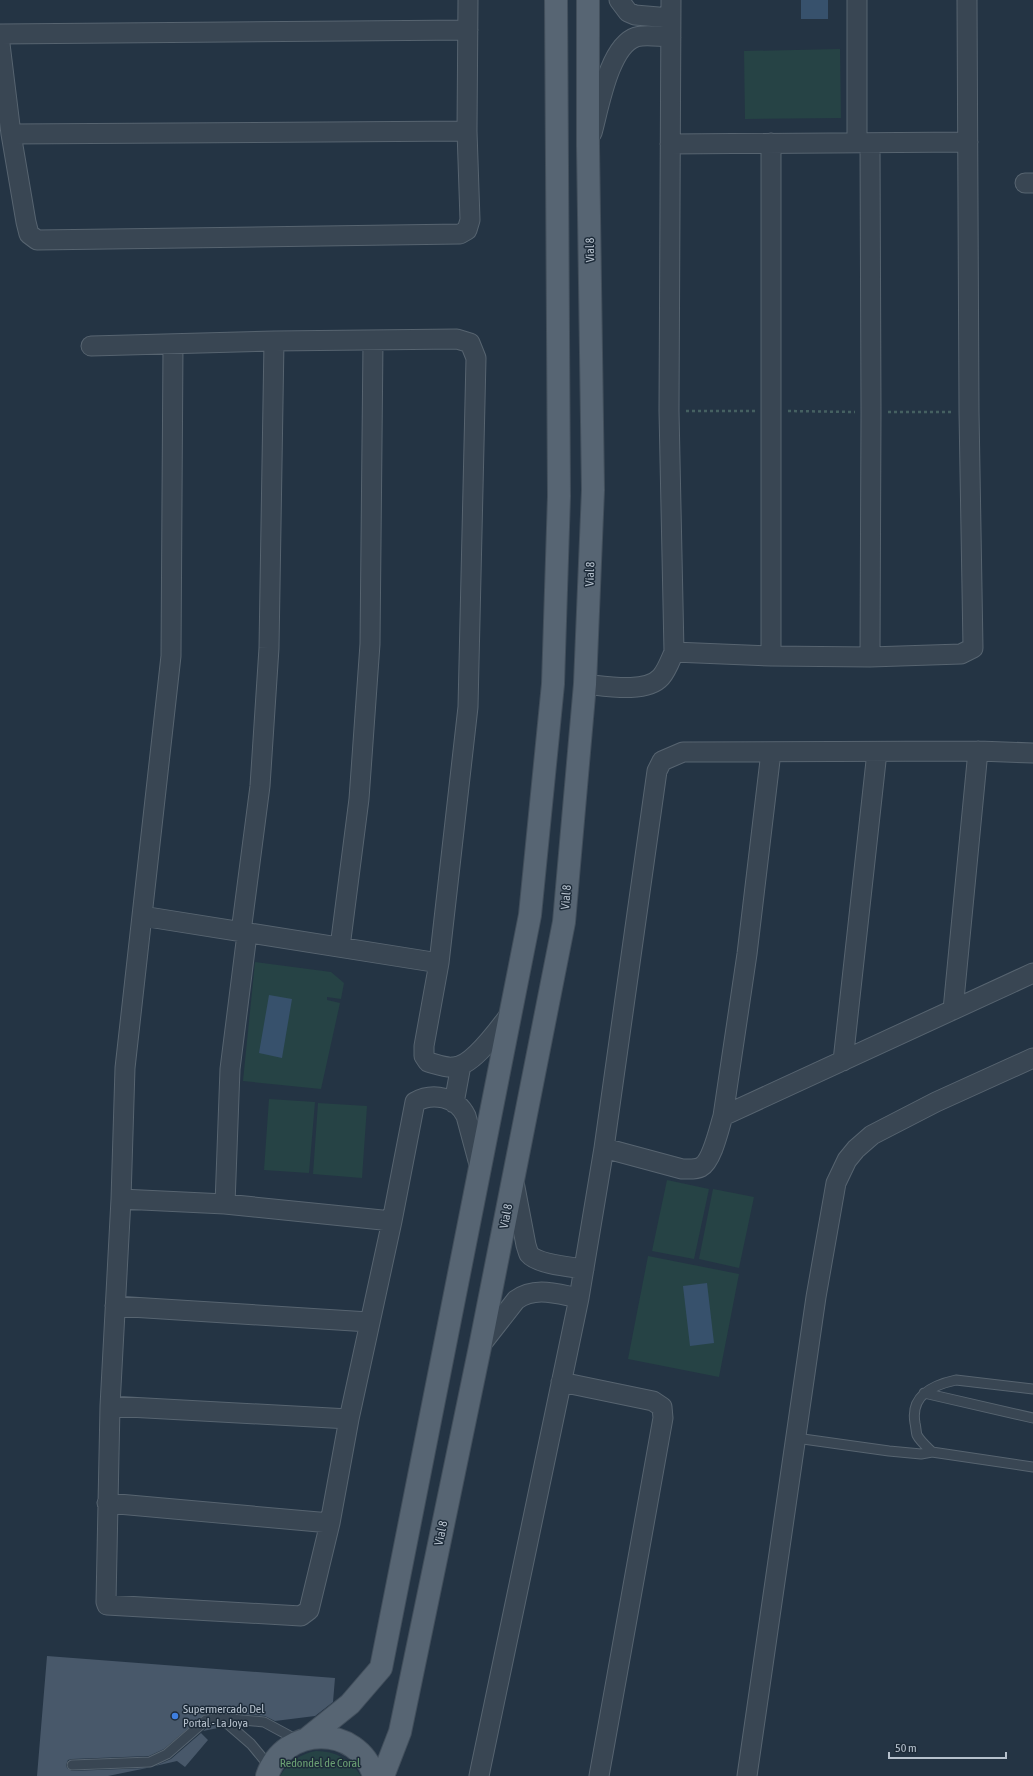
<svg xmlns="http://www.w3.org/2000/svg" width="1033" height="1776" font-family="'Asap Condensed',sans-serif">
<rect width="100%" height="100%" fill="#243444"/>
<path fill="#264345" d="M 840,49 L 841,118 L 745,119 L 744,51 Z
M 255,962 L 331,972 L 344,983 L 341,999 L 327,997 L 327,1000 L 340,1003 L 321,1089 L 243,1081 Z
M 269,1099 L 315,1102 L 309,1173 L 264,1170 Z
M 318,1103 L 367,1106 L 362,1178 L 313,1174 Z
M 667,1180 L 709,1189 L 694,1259 L 652,1251 Z
M 713,1189 L 754,1197 L 739,1268 L 699,1259 Z
M 648,1256 L 739,1274 L 719,1377 L 628,1359 Z
M 316,1751 C 336,1751 350,1759 361,1776 L 280,1776 C 289,1762 300,1754 316,1751 Z"/>
<path fill="#37516c" d="M 801,0 L 828,0 L 828,19 L 801,19 Z
M 269,995 L 292,999 L 282,1058 L 259,1053 Z
M 707,1283 L 714,1343 L 690,1346 L 683,1286 Z"/>
<path fill="#48586a" d="M 47,1656 L 335,1678 L 333,1702 L 315,1716 L 275,1721 L 265,1716 L 221,1712 L 205,1714 L 164,1749 L 149,1756 L 72,1759 L 68,1760 L 66,1765 L 67,1768 L 72,1771 L 147,1768 L 108,1776 L 37,1776 Z
M 219,1724 L 223,1727 L 203,1731 L 209,1726 Z
M 201,1733 L 208,1740 L 185,1767 L 177,1761 L 155,1766 L 171,1759 Z"/>
<g fill="none" stroke-linecap="round" stroke-linejoin="round">
<defs>
<path id="lane" d="M 924,1393 L 1033,1418
M 796,1438 L 889,1451 L 921,1454 L 932,1452 L 1033,1467
M 932,1452 C 927,1447 920,1441 917,1435 C 916,1432 916,1427 915,1423 C 910,1395 933,1385 956,1380 L 1033,1389
M 221,1718 L 251,1744 L 270,1767
M 72,1765 L 150,1762 L 167,1754 L 206,1720 L 221,1718 L 264,1722 L 299,1741"/>
<path id="street" d="M 619,0 L 628,12 L 635,15 L 670,18
M 857,0 L 857,143
M 0,34 L 468,30
M 0,44 L 11,134 L 26,222 L 29,234 L 37,240 L 460,234 L 467,230 L 470,220 L 467,131 L 468,0
M 592,133 C 599,108 609,46 636,37 C 646,34 660,37 671,37
M 11,134 L 467,131
M 771,143 L 771,656
M 670,144 L 968,142
M 1025,183 L 1033,183
M 173,344 L 171,656 L 125,1068 L 121,1199 L 110,1406 L 106,1602 L 107,1605 L 301,1616 L 309,1610 L 330,1523 L 349,1419 L 392,1221 L 415,1102 C 433,1092 457,1097 466,1116 L 480,1168
M 91,346 L 274,341 L 457,339 L 470,343 L 476,358 L 468,707 L 439,963 L 424,1046 L 424,1056 L 428,1062 C 436,1064 445,1068 453,1067 C 473,1067 499,1028 511,1013
M 674,652 L 771,656 L 870,657 L 961,654 L 973,648 L 969,412 L 967,0
M 870,657 L 871,412 L 870,143
M 585,684 C 605,686 646,694 661,677 C 667,670 670,661 674,652 L 669,411 L 671,0
M 142,916 L 439,963
M 241,932 L 260,786 L 269,648 L 274,341
M 340,947 L 359,799 L 370,644 L 373,341
M 953,1010 L 978,751
M 843,1061 L 877,752
M 454,1103 L 461,1065
M 723,1116 L 747,954 L 771,752
M 604,1148 L 682,1169 C 689,1169 695,1170 701,1167 C 712,1161 719,1129 723,1116 L 1033,973
M 514,1182 L 526,1245 C 527,1248 528,1252 529,1254 C 537,1264 571,1267 584,1269
M 121,1199 L 225,1204 L 392,1221
M 225,1204 L 230,1069 L 247,934
M 115,1306 L 369,1322
M 480,1346 L 516,1300 C 535,1286 557,1294 579,1298
M 561,1382 L 653,1401 L 662,1407 L 663,1418 L 599,1776
M 110,1406 L 349,1419
M 107,1503 L 330,1523
M 479,1776 L 579,1298 L 604,1148 L 657,771 L 662,761 L 683,752 L 978,751 L 1033,753
M 747,1776 L 816,1297 L 836,1183 L 847,1160 L 856,1149 L 872,1135 L 936,1102 L 1033,1058"/>
<path id="primary" d="M 309,1737 L 350,1704 L 381,1668 L 530,915 L 553,684 L 559,496 L 556,0
M 267,1776 C 284,1725 358,1724 374,1776
M 383,1776 L 400,1732 L 480,1347 L 564,922 L 585,684 L 593,490 L 588,146 L 588,0"/>
</defs>
<use href="#lane" stroke="#576470" stroke-width="11"/>
<use href="#street" stroke="#576470" stroke-width="21"/>
<use href="#primary" stroke="#424f5c" stroke-width="24"/>
<path stroke="#456061" stroke-width="2.5" stroke-dasharray="3 3" stroke-linecap="butt" d="M 686,411 L 755,411
M 788,411 L 855,412
M 888,412 L 953,412"/>
<use href="#lane" stroke="#394653" stroke-width="9"/>
<use href="#street" stroke="#394653" stroke-width="19"/>
<use href="#primary" stroke="#576573" stroke-width="22"/>
</g>
<circle fill="#3f7fe0" stroke="#1d2b39" stroke-width="1.5" cx="175" cy="1716" r="4"/>
<g text-anchor="middle" stroke-width="3" stroke-linejoin="round" paint-order="stroke">
<g font-size="12" fill="#b6c1cd" stroke="#1d2b39">
<text transform="translate(590 250) rotate(-91)" y="4">Vial 8</text>
<text transform="translate(590 574) rotate(-88)" y="4">Vial 8</text>
<text transform="translate(566 897) rotate(-85)" y="4">Vial 8</text>
<text transform="translate(506 1216) rotate(-79)" y="4">Vial 8</text>
<text transform="translate(441 1533) rotate(-78)" y="4">Vial 8</text>
</g>
<g font-size="12" fill="#b6c1cd" stroke="#1d2b39" text-anchor="start">
<text x="183" y="1713">Supermercado Del<tspan x="183" dy="14">Portal - La Joya</tspan></text>
</g>
<g font-size="12" fill="#6ba073" stroke="#1d2b39">
<text x="320" y="1767">Redondel de Coral</text>
</g>
</g>
<path d="M889 1752v6h117v-6" fill="none" stroke="#b6c1cd" stroke-width="2"/>
<text x="895" y="1752" font-size="12" fill="#b6c1cd" stroke="#1d2b39" stroke-width="3" paint-order="stroke">50 m</text>
</svg>
